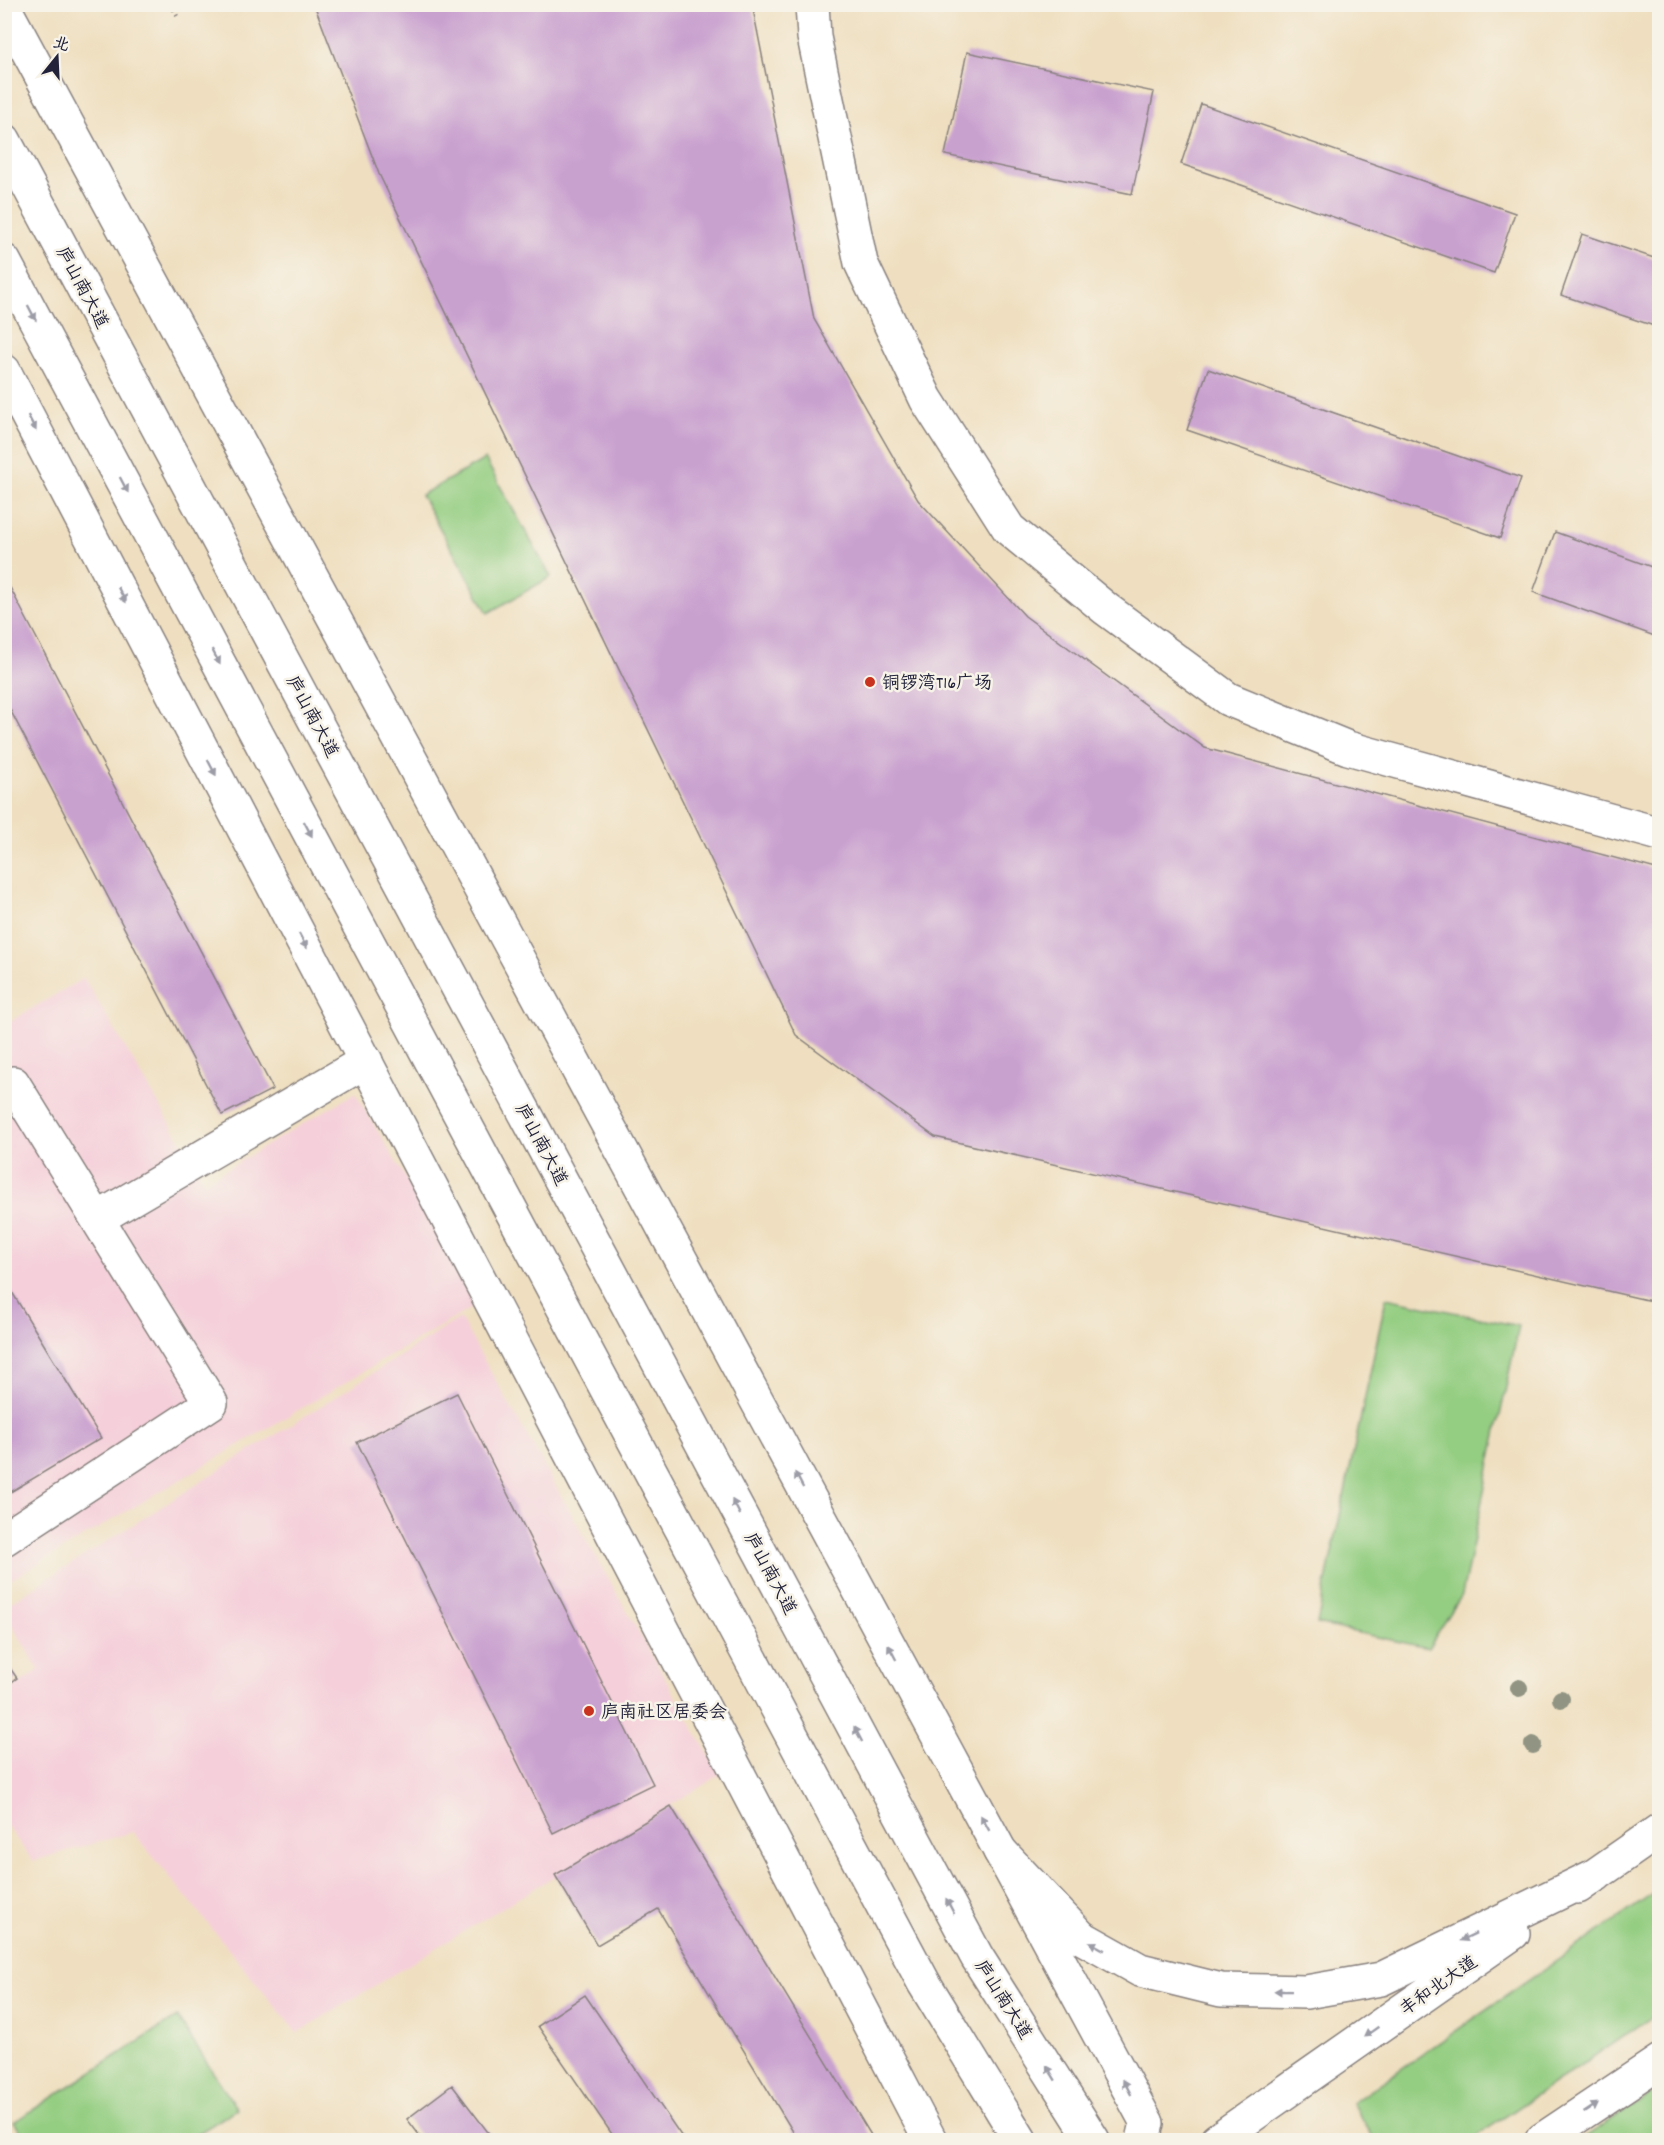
<svg xmlns="http://www.w3.org/2000/svg" width="1664" height="2145" font-family="Dekko,'LXGW WenKai TC',sans-serif">
<rect width="100%" height="100%" fill="#f7f3e8"/>
<filter id="ink" filterUnits="userSpaceOnUse"><feTurbulence type="fractalNoise" baseFrequency=".0167" numOctaves="2"/><feDisplacementMap in="SourceGraphic" scale="12" xChannelSelector="R" yChannelSelector="G"/><feConvolveMatrix kernelMatrix="1 2 1 2 8 2 1 2 1" color-interpolation-filters="sRGB"/></filter>
<filter id="wash" filterUnits="userSpaceOnUse"><feTurbulence type="fractalNoise" baseFrequency=".008" numOctaves="4" result="noise"/><feDisplacementMap in="SourceGraphic" scale="24" xChannelSelector="R" yChannelSelector="G"/><feGaussianBlur stdDeviation="1.35" result="paint"/><feColorMatrix in="noise" values="0 0 0 0 0 0 0 0 0 0 0 0 0 0 0 0 0 1.4 0 .05"/><feComposite in="paint" operator="in"/></filter>
<g filter="url(#wash)">
<rect width="100%" height="100%" fill="#efdfc0"/>
<path fill="#f5cfda" d="M 84,978 L 205,1182 L 355,1093 L 480,1303 L 5,1583 L 4,1025 Z
M 460,1318 L 720,1775 L 297,2033 L 133,1832 L 33,1861 L 5,1823 L 5,1693 L 39,1670 L 5,1613 L 5,1606 Z"/>
<path fill="#94ce82" stroke="#5b785e" stroke-width="1.5" d="M 485,459 L 551,577 L 488,613 L 421,495 Z
M 1386,1298 L 1519,1326 L 1462,1595 L 1428,1648 L 1317,1624 Z
M 1659,1890 L 1659,2012 L 1471,2140 L 1375,2140 L 1352,2103 Z
M 177,2017 L 237,2109 L 188,2140 L 26,2140 L 14,2122 Z
M 1659,2088 L 1659,2140 L 1582,2140 L 1585,2137 Z"/>
<g id="blocks">
<path fill="#c9a1cf" d="M 314,4 L 752,4 L 814,319 L 918,500 L 1025,616 L 1205,748 L 1660,870 L 1660,1303 L 935,1137 L 796,1035 L 379,174 Z
M 967,52 L 1154,92 L 1132,194 L 945,155 Z
M 1201,104 L 1515,213 L 1494,273 L 1181,164 Z
M 1582,234 L 1660,260 L 1660,328 L 1561,295 Z
M 1208,369 L 1521,478 L 1500,538 L 1187,430 Z
M 1555,532 L 1660,570 L 1660,638 L 1533,592 Z
M 4,576 L 273,1089 L 222,1115 L 4,698 Z
M 4,1279 L 101,1438 L 4,1496 Z
M 457,1393 L 653,1784 L 553,1833 L 357,1442 Z
M 5,1661 L 17,1678 L 5,1687 Z
M 671,1806 L 874,2140 L 798,2140 L 658,1909 L 597,1945 L 555,1875 Z
M 585,1995 L 684,2140 L 616,2140 L 538,2026 Z
M 452,2085 L 494,2140 L 423,2140 L 407,2119 Z"/>
</g>
</g>
<g filter="url(#ink)">
<use href="#blocks" fill-opacity="0" stroke="#88807e" stroke-width="1.5"/>
<g fill="none" stroke-linecap="round" stroke-linejoin="round">
<defs>
<path id="street" d="M 812,4 L 814,37 L 861,263 L 926,399 L 1009,529 L 1106,609 L 1228,699 L 1348,748 L 1660,834
M 4,1088 L 13,1083 L 211,1403 L 4,1539
M 97,1219 L 366,1061"/>
<path id="primary" d="M 4,7 L 1147,2123 L 1143,2140
M 4,371 L 930,2140"/>
<path id="highway" d="M 4,140 L 977,1957 L 1093,2140
M 4,261 L 924,1983 L 1020,2140
M 1000,1851 L 1081,1937 L 1140,1970 L 1221,1990 L 1306,1992 L 1381,1979 L 1596,1875
M 1578,1887 L 1660,1830
M 1217,2140 L 1513,1933
M 1542,2140 L 1660,2061"/>
</defs>
<use href="#street" stroke="#88807e" stroke-width="36"/>
<use href="#primary" stroke="#88807e" stroke-width="36"/>
<use href="#highway" stroke="#88807e" stroke-width="36"/>
<path stroke="#88807e" stroke-width="4" stroke-dasharray="1.5 4.5" stroke-linecap="butt" d="M 171,4 L 177,16"/>
<use href="#street" stroke="#fff" stroke-width="33"/>
<use href="#primary" stroke="#fff" stroke-width="33"/>
<use href="#highway" stroke="#fff" stroke-width="33"/>
</g>
<g fill="#919482">
<circle cx="1519" cy="1688" r="9"/>
<circle cx="1561" cy="1699" r="9"/>
<circle cx="1533" cy="1745" r="9"/>
</g>
<defs><path id="oneway-solid" d="M-6-.8H1V-3.2L6.5 0L1 3.2V.8H-6Z" transform="scale(1.5)"/></defs>
<g fill="#9c9ca7">
<use href="#oneway-solid" transform="translate(32 313) rotate(62)"/>
<use href="#oneway-solid" transform="translate(32 423) rotate(62)"/>
<use href="#oneway-solid" transform="translate(124 485) rotate(62)"/>
<use href="#oneway-solid" transform="translate(122 595) rotate(62)"/>
<use href="#oneway-solid" transform="translate(216 657) rotate(62)"/>
<use href="#oneway-solid" transform="translate(212 768) rotate(62)"/>
<use href="#oneway-solid" transform="translate(308 829) rotate(62)"/>
<use href="#oneway-solid" transform="translate(303 941) rotate(62)"/>
<use href="#oneway-solid" transform="translate(799 1480) rotate(-118)"/>
<use href="#oneway-solid" transform="translate(736 1507) rotate(-118)"/>
<use href="#oneway-solid" transform="translate(892 1652) rotate(-118)"/>
<use href="#oneway-solid" transform="translate(858 1734) rotate(-118)"/>
<use href="#oneway-solid" transform="translate(985 1823) rotate(-119)"/>
<use href="#oneway-solid" transform="translate(950 1906) rotate(-118)"/>
<use href="#oneway-solid" transform="translate(1468 1937) rotate(154)"/>
<use href="#oneway-solid" transform="translate(1097 1946) rotate(-151)"/>
<use href="#oneway-solid" transform="translate(1283 1991) rotate(-179)"/>
<use href="#oneway-solid" transform="translate(1371 2032) rotate(145)"/>
<use href="#oneway-solid" transform="translate(1051 2073) rotate(-122)"/>
<use href="#oneway-solid" transform="translate(1127 2087) rotate(-118)"/>
<use href="#oneway-solid" transform="translate(1591 2108) rotate(-34)"/>
</g>
</g>
<g fill="#c8321e" stroke="#f7f3e8" stroke-width="2">
<circle cx="870" cy="682" r="6"/>
<circle cx="589" cy="1711" r="6"/>
</g>
<g text-anchor="middle" stroke-width="5" stroke-linejoin="round" paint-order="stroke">
<g font-size="18" fill="#22223b" stroke="#f7f3e8">
<text transform="translate(83 287) rotate(62)" y="6">庐山南大道</text>
<text transform="translate(313 716) rotate(62)" y="6">庐山南大道</text>
<text transform="translate(542 1144) rotate(62)" y="6">庐山南大道</text>
<text transform="translate(771 1573) rotate(62)" y="6">庐山南大道</text>
<text transform="translate(1438 1985) rotate(-35)" y="6">丰和北大道</text>
<text transform="translate(1004 1999) rotate(58)" y="6">庐山南大道</text>
</g>
<g font-size="18" fill="#22223b" stroke="#f7f3e8" text-anchor="start">
<text x="882" y="688">铜锣湾T16广场</text>
<text x="601" y="1717">庐南社区居委会</text>
</g>
</g>
<rect width="1664" height="2145" fill="none" stroke="#f7f3e8" stroke-width="24"/>
<g transform="translate(57 57) rotate(18)" stroke="#f7f3e8" stroke-width="4.5" paint-order="stroke">
<path d="M0-4.5L10 22L0 15L-10 22Z" fill="#22223b"/>
<text y="-9" font-size="16" font-weight="bold" text-anchor="middle" fill="#22223b">北</text>
</g>
</svg>
